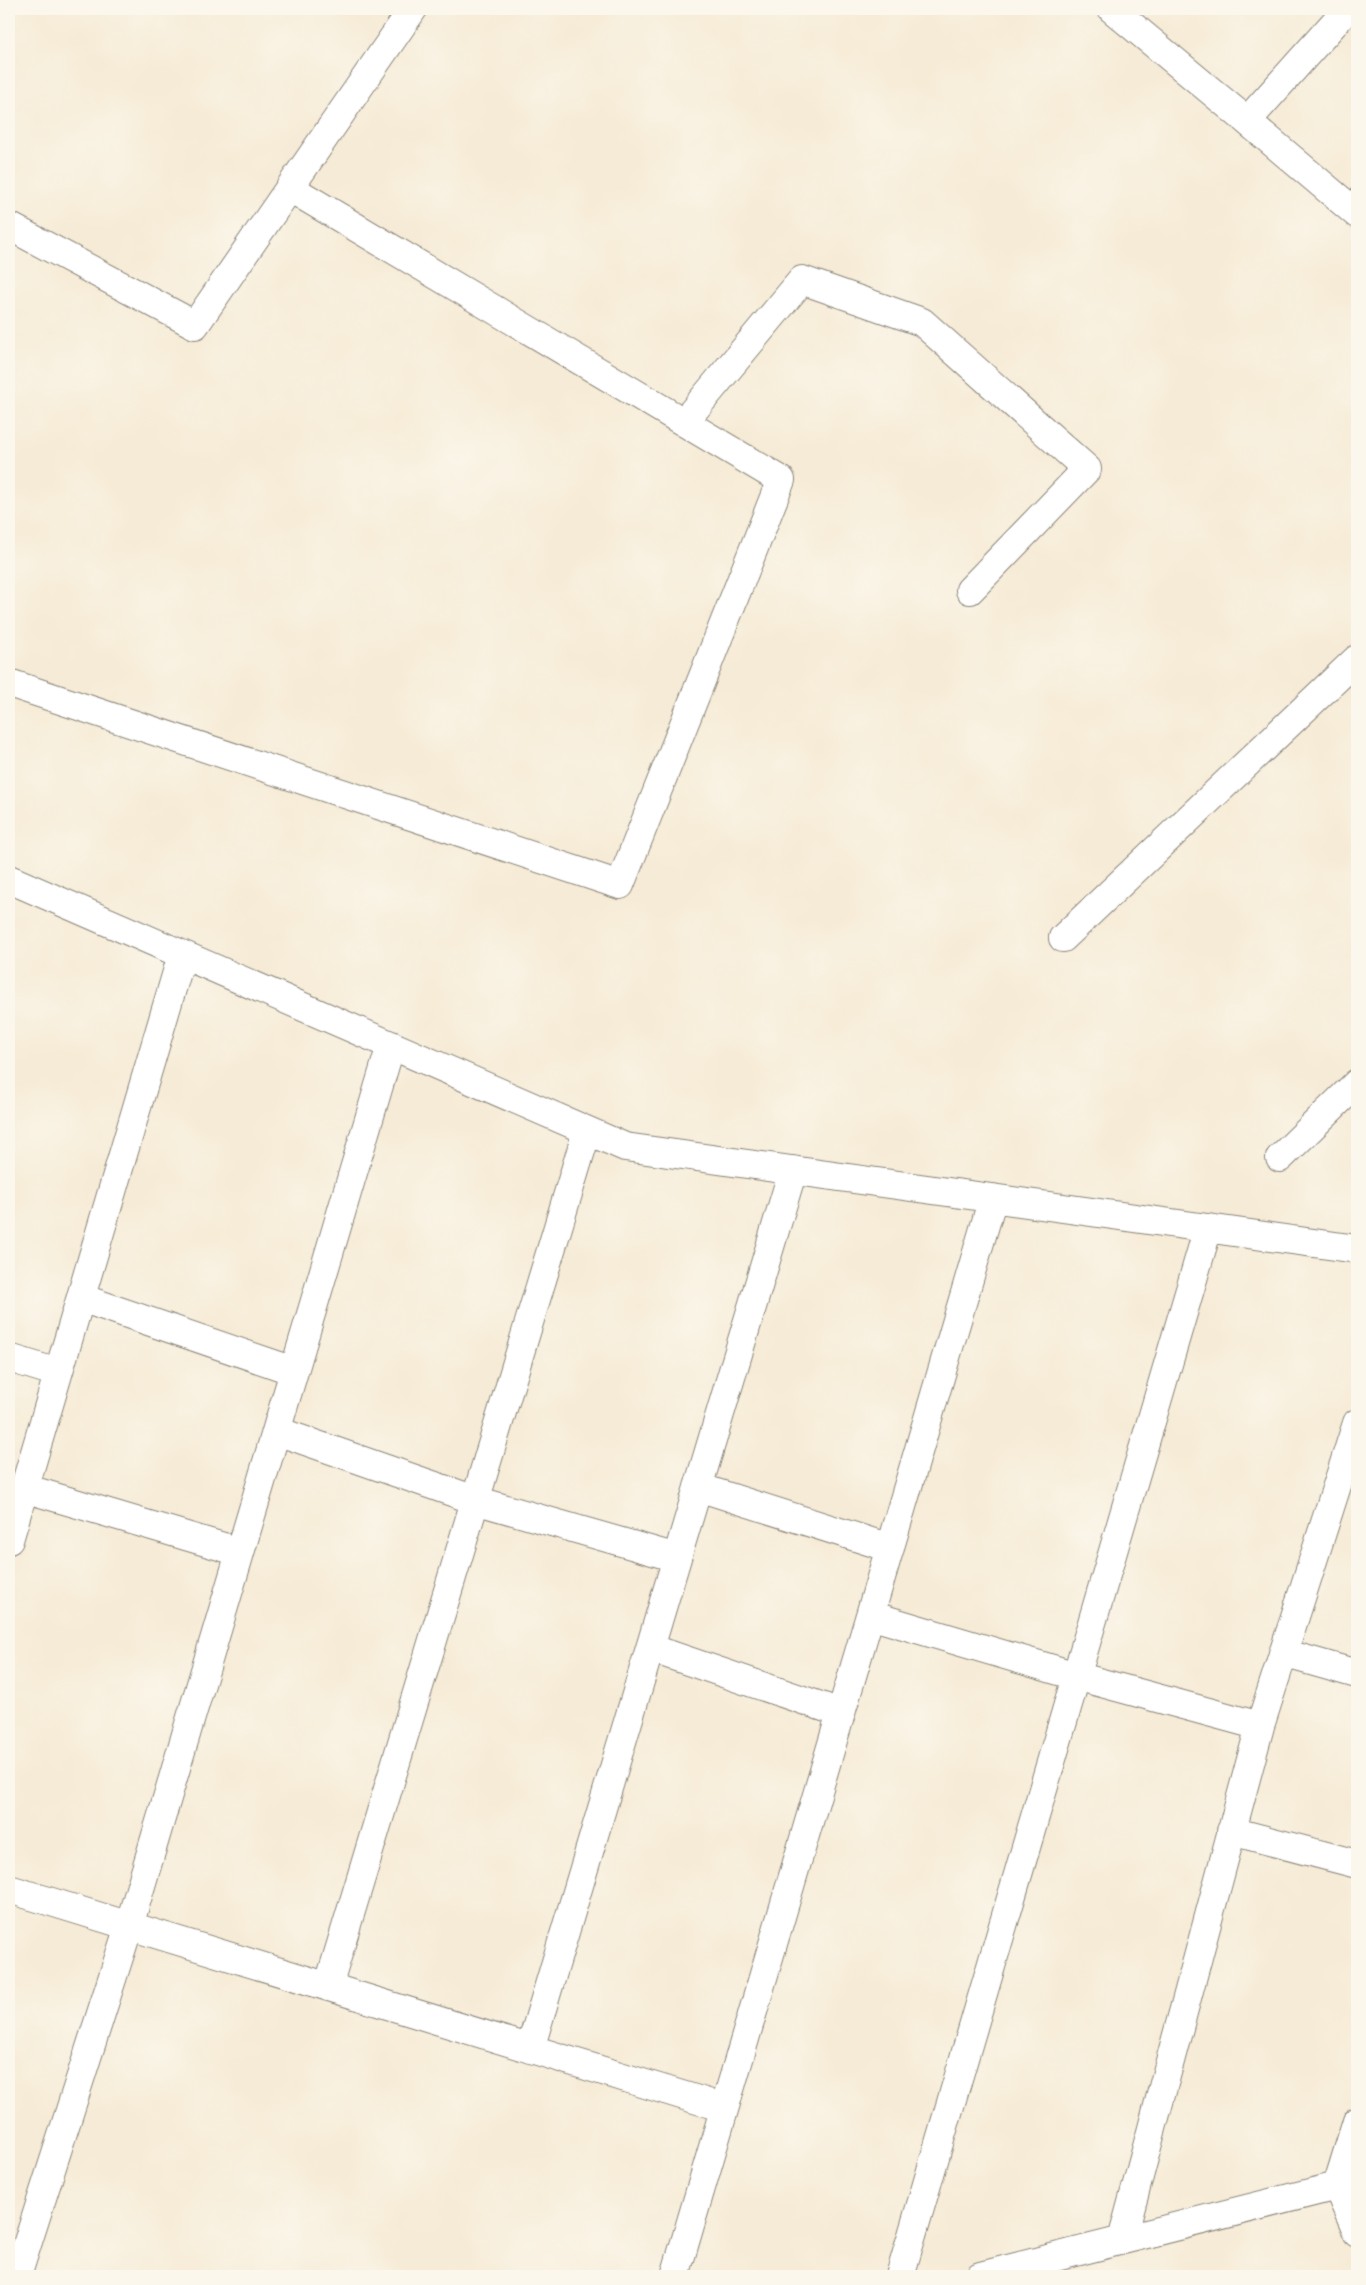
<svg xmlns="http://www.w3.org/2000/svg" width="1366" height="2285" font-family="Cardo,serif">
<rect width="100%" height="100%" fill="#fbf7ec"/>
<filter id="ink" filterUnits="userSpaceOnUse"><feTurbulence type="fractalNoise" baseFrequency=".02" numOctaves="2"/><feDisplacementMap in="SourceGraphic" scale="10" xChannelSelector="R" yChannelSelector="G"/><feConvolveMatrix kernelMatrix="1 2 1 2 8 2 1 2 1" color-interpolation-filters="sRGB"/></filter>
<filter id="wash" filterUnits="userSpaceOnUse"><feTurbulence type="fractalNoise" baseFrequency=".0096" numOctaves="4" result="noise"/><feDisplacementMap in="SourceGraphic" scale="20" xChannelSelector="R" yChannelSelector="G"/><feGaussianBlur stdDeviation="1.12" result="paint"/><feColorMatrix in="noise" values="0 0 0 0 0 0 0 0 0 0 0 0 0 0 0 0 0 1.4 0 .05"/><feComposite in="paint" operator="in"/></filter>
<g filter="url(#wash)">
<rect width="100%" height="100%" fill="#f6ebd6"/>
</g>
<g filter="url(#ink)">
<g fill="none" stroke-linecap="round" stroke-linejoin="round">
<defs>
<path id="minor" d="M 1112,9 L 1247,121
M 1347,9 L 1247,121 L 1357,214
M 9,226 L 195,325 L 413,9
M 684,422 L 802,280 L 922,322 L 1087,469 L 970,590
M 9,683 L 620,885 L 781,480 L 290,188
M 9,879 L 625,1147 L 1357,1249
M 1063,938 L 1357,659
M 1280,1158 L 1357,1083
M 81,1298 L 294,1371
M 9,1358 L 58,1373
M 277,1431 L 475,1500 L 677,1558
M 698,1487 L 890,1548
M 24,1488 L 240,1552
M 9,1540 L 182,955
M 870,1615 L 1076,1676 L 1260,1726
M 650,1648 L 841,1713
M 1283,1653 L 1357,1674
M 1231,1831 L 1357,1864
M 9,1889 L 724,2108
M 328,1987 L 587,1131
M 530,2049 L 793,1170
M 1357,2121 L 1337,2186 L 1357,2232
M 1122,2240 L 1260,1726 L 1357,1423
M 17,2276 L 129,1926 L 391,1045
M 675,2276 L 993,1198
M 900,2276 L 1208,1228
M 980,2276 L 1357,2181"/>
</defs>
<use href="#minor" stroke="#898479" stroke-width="30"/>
<use href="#minor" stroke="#fff" stroke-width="28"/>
</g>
</g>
<rect width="1366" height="2285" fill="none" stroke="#fbf7ec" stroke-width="30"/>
</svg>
